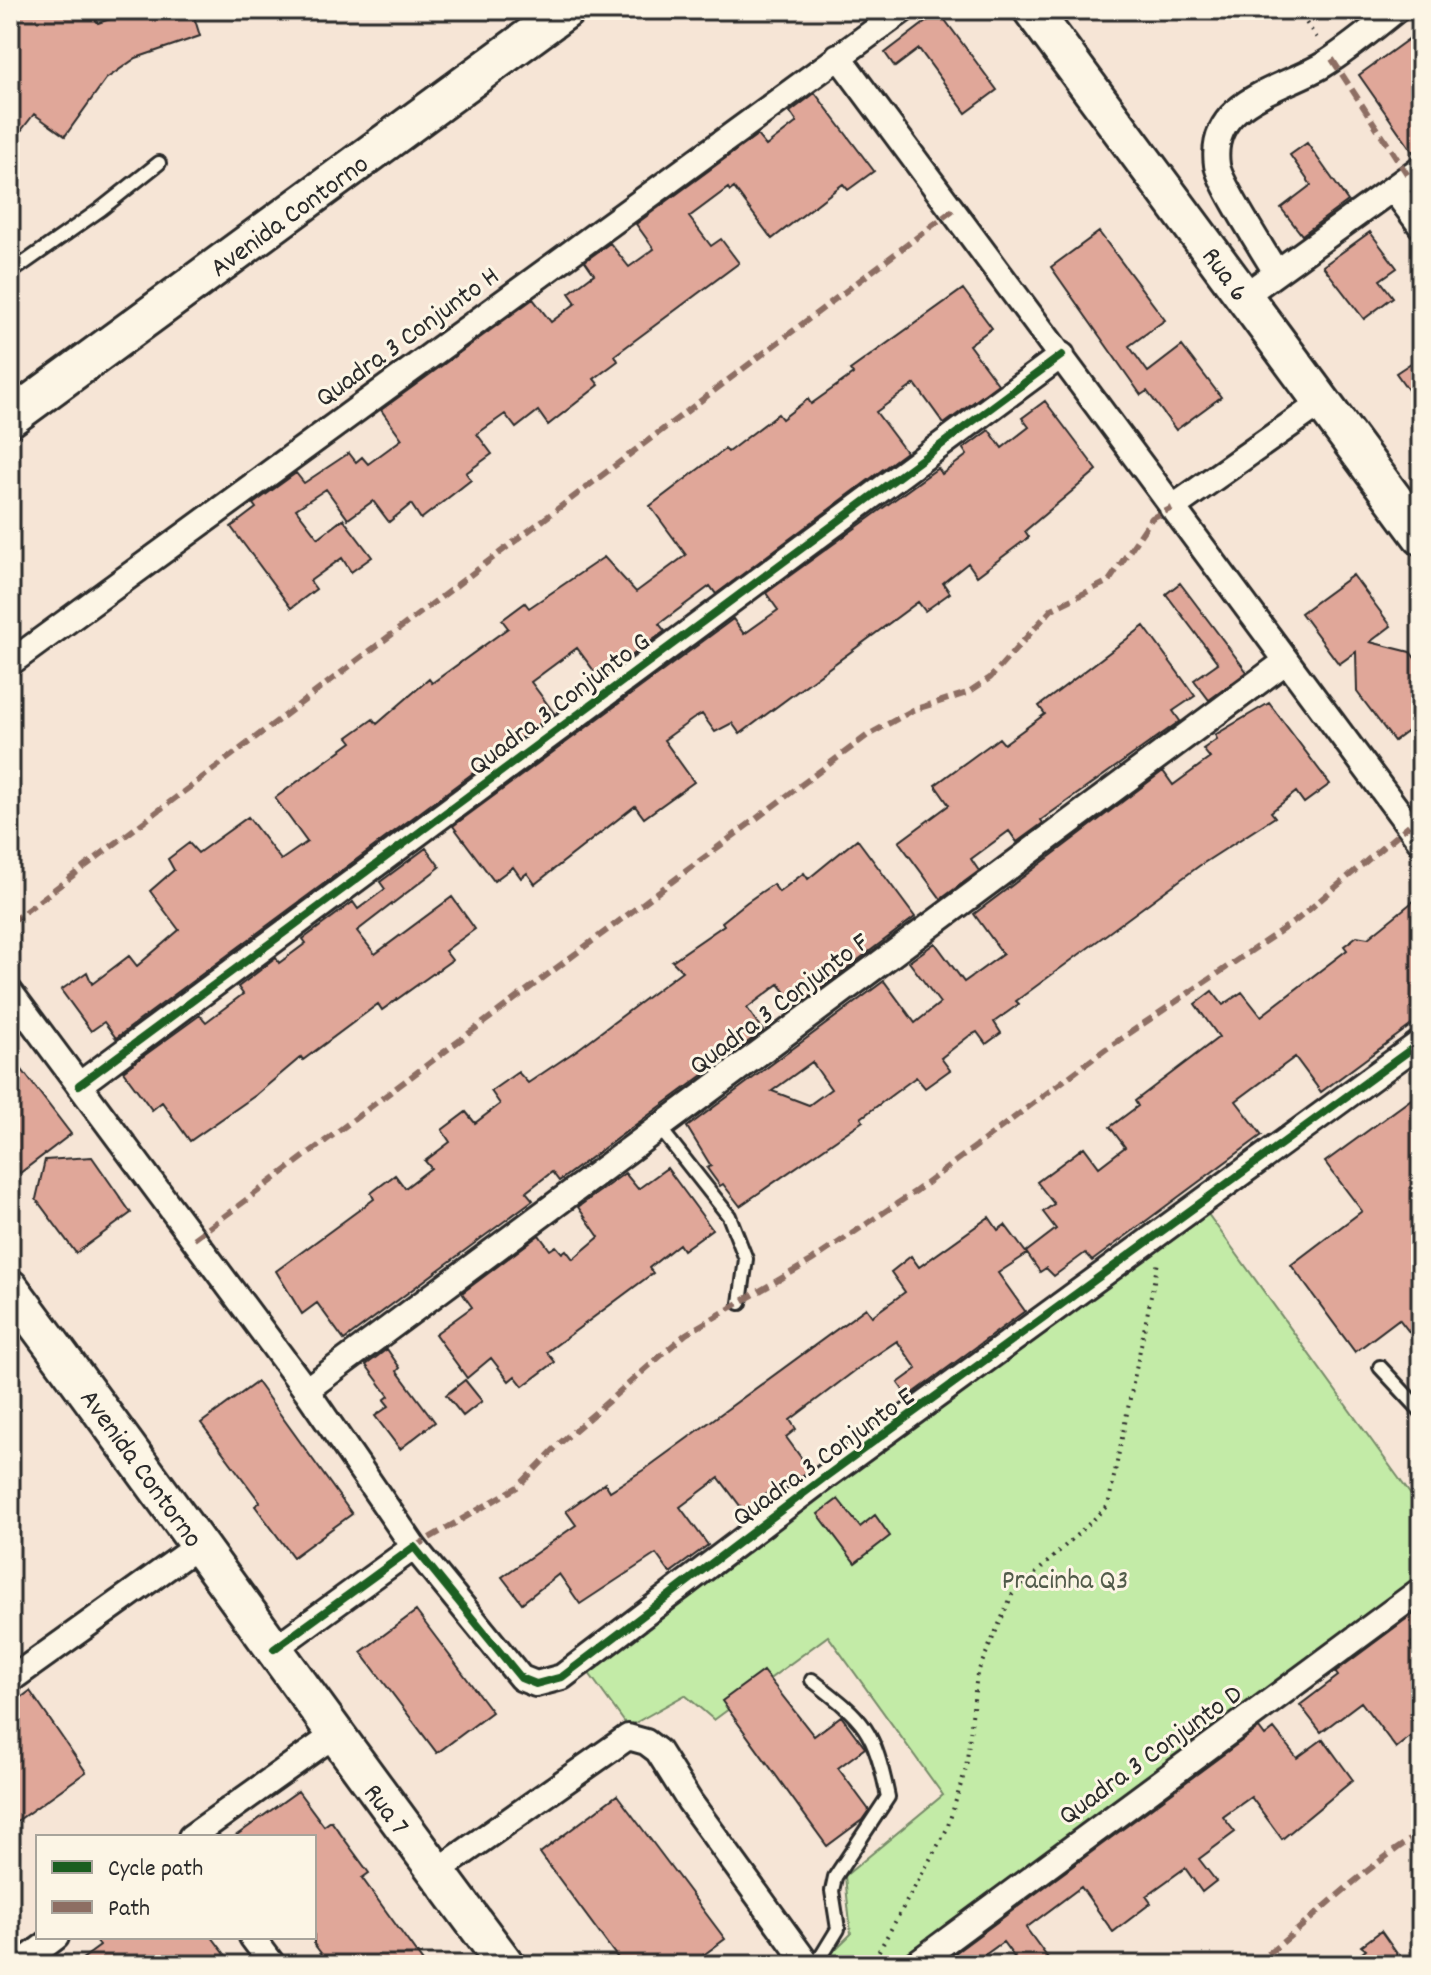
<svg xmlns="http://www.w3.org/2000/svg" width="1431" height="1975" font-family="Dekko,sans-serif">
<rect width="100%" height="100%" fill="#f6e5d6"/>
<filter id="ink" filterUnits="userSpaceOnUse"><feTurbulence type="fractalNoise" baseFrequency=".0125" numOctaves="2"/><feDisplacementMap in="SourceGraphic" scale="16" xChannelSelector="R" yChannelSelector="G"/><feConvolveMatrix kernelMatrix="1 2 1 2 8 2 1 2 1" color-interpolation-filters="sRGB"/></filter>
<g filter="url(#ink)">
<path fill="#c3eba7" stroke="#778b69" stroke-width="2" d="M 1205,1210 L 1421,1509 L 1421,1578 L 900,1965 L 819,1965 L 851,1934 L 845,1876 L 943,1795 L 828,1636 L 714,1720 L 685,1695 L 628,1727 L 586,1669 Z"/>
<path fill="#e0a799" stroke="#2b2b2b" stroke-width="2" fill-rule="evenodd" d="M 22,10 L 89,10 L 98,23 L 137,10 L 192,10 L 200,36 L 136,58 L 106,79 L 65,136 L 34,114 L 10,145 L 10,27 Z
M 939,12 L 997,90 L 966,113 L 919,49 L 895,67 L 885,53 Z
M 1421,30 L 1421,153 L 1415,155 L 1359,75 Z
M 815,93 L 874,171 L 848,190 L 843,184 L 772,239 L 734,188 L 730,191 L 728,188 L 689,217 L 711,246 L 721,239 L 739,263 L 615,355 L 618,361 L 594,379 L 599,385 L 548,425 L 538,411 L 516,428 L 505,414 L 477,434 L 492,454 L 466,473 L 471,480 L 421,519 L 411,504 L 389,522 L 373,501 L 348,519 L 326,489 L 296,509 L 318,538 L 343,519 L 372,557 L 351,572 L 342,558 L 310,581 L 316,589 L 291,608 L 231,527 L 256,508 L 253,504 L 296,473 L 304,483 L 349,453 L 356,462 L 362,457 L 368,464 L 402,439 L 381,410 L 533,299 L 551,322 L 576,303 L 569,293 L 594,274 L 585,261 L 610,243 L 629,267 L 654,249 L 636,224 L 757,135 L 766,146 L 797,122 L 790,112 Z
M 1307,143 L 1348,201 L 1302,235 L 1281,208 L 1311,185 L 1290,155 Z
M 1099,232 L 1165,320 L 1129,346 L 1148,372 L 1182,346 L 1221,397 L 1176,430 L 1147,391 L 1141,395 L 1051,267 Z
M 1370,232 L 1397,268 L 1380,280 L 1393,297 L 1364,319 L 1323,266 Z
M 963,289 L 992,328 L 969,345 L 998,384 L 944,424 L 915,384 L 894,399 L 876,412 L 906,452 L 716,594 L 710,586 L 659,624 L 665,631 L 600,679 L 577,648 L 531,682 L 554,713 L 116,1038 L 104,1022 L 91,1031 L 61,990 L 87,972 L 92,984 L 129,956 L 137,966 L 179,930 L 150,891 L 174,870 L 168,859 L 189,843 L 198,853 L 248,817 L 281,860 L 307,842 L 275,798 L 352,742 L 348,737 L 373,719 L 377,724 L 429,679 L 432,683 L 508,628 L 502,620 L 525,603 L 529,608 L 604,557 L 636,592 L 686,555 L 650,506 L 725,449 L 728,452 L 778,414 L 782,419 L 808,399 L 811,404 L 853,374 L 850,370 Z
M 1414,361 L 1421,370 L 1421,408 L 1396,373 Z
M 1045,401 L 1097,470 L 1025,531 L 1029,537 L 977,576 L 968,563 L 943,583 L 950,593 L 925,611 L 918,602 L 740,734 L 732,723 L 715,732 L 702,714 L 693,719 L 664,740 L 694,782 L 644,818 L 635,806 L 535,884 L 527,873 L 521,878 L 513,867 L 494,881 L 453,826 L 733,619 L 744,634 L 778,610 L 766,593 L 938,468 L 942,474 L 967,455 L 963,449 L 989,430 L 1002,448 L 1029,427 L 1022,418 Z
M 1353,575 L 1391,626 L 1370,642 L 1410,652 L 1421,666 L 1421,721 L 1394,741 L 1357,692 L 1356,652 L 1339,664 L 1301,613 Z
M 1180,583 L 1247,672 L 1209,700 L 1194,680 L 1218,663 L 1166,594 Z
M 1144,626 L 1195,696 L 1173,711 L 1180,721 L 1041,820 L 1043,823 L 1017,842 L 1009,831 L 971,859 L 979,871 L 941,899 L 899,842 L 949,805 L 935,785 L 999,738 L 1004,744 L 1045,714 L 1039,706 Z
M 1269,703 L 1330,784 L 1304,803 L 1296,792 L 1271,812 L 1275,817 L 1199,866 L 1016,1001 L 1019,1004 L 994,1022 L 1001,1033 L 986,1044 L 977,1032 L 969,1036 L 941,1058 L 950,1070 L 925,1088 L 916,1077 L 861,1118 L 863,1121 L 740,1206 L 723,1184 L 720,1186 L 707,1168 L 711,1166 L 687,1127 L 884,981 L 915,1023 L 940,1003 L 909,962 L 935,943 L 964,982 L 1003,954 L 974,914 L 1163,771 L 1173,785 L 1210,758 L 1203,749 L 1217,739 L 1215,735 ZM 812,1062 L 831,1089 L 809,1105 L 772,1091 Z
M 857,839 L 915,917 L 797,1006 L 779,984 L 747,1008 L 763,1031 L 559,1181 L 552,1172 L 526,1192 L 533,1200 L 344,1340 L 317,1303 L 302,1314 L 276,1271 L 374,1199 L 371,1193 L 395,1175 L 405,1188 L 431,1168 L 425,1161 L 450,1142 L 442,1130 L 466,1112 L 475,1123 L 500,1104 L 491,1091 L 518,1072 L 528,1083 L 577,1050 L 682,971 L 672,961 L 724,925 L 722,922 L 747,902 L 773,884 L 779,892 L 804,873 L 808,879 Z
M 426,848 L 440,867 L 357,931 L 375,954 L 452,897 L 475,929 L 445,951 L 452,960 L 382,1010 L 378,1004 L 303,1060 L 301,1057 L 256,1095 L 190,1141 L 162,1102 L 152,1110 L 123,1071 L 200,1015 L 206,1022 L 243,994 L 238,987 L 276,958 L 279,963 L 306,943 L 303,939 L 353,902 L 358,909 L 385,889 L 380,882 Z
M 1421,895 L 1421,1018 L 1321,1092 L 1295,1057 L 1236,1101 L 1262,1135 L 1092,1261 L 1085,1253 L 1054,1276 L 1046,1268 L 1040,1272 L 1026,1252 L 1056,1229 L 1043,1212 L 1054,1204 L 1037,1182 L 1084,1147 L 1099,1167 L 1125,1147 L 1110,1127 L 1138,1106 L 1135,1101 L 1219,1037 L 1195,1004 L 1212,991 L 1223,1005 L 1242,992 L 1261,1016 L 1347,950 L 1344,946 L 1357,936 L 1368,938 Z
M 10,1054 L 71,1134 L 20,1173 L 10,1161 Z
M 1421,1092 L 1421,1325 L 1410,1333 L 1399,1319 L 1355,1352 L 1291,1265 L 1362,1211 L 1325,1162 Z
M 92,1157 L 131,1213 L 76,1253 L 36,1199 L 45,1160 Z
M 667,1168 L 712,1229 L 683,1250 L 679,1244 L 649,1268 L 653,1273 L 547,1352 L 555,1362 L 523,1386 L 515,1376 L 509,1381 L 491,1358 L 467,1378 L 435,1334 L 472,1307 L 462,1293 L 539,1235 L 550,1250 L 556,1246 L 562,1253 L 566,1250 L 573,1259 L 599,1237 L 578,1207 L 625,1173 L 638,1189 Z
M 989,1217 L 998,1230 L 1005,1225 L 1027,1254 L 998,1273 L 1025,1311 L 908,1397 L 898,1383 L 917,1369 L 897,1341 L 869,1360 L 790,1420 L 796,1429 L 786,1437 L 810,1470 L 793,1482 L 790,1479 L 780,1483 L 744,1511 L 719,1478 L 680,1507 L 708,1545 L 670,1573 L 656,1554 L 580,1604 L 559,1574 L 522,1603 L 502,1577 L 576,1525 L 566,1511 L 605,1483 L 610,1491 L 648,1467 L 866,1308 L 872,1316 L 905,1292 L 891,1272 L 911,1256 L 919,1267 Z
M 387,1349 L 400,1368 L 397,1371 L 435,1422 L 400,1449 L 375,1416 L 389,1406 L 384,1400 L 389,1396 L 366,1365 Z
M 465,1380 L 482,1401 L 463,1416 L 446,1395 Z
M 257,1382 L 352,1514 L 293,1557 L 255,1506 L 260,1502 L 201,1423 Z
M 838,1499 L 860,1527 L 875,1515 L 890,1536 L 855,1563 L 818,1514 Z
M 416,1611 L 492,1712 L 437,1753 L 361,1652 Z
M 1413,1614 L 1421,1625 L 1421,1635 L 1410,1644 L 1421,1658 L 1421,1728 L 1396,1748 L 1361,1702 L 1321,1732 L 1300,1705 L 1338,1676 L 1335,1672 Z
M 763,1671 L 814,1736 L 841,1716 L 865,1748 L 838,1768 L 869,1810 L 862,1820 L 827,1846 L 722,1701 Z
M 30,1691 L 86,1772 L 10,1826 L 10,1706 Z
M 1259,1728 L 1265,1736 L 1274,1729 L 1297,1758 L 1323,1739 L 1353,1780 L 1282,1839 L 1251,1797 L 1223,1817 L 1235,1832 L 1199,1859 L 1216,1881 L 1202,1892 L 1185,1868 L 1146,1896 L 1151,1903 L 1113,1932 L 1081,1887 L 1026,1928 L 1053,1965 L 1020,1965 L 1003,1942 L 971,1965 L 939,1965 Z
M 298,1791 L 324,1826 L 331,1821 L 369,1873 L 362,1878 L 425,1965 L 330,1965 L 314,1944 L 314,1837 L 234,1837 Z
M 617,1795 L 725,1939 L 690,1965 L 623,1965 L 540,1853 Z
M 1381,1931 L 1405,1965 L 1346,1965 L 1366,1950 L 1361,1946 Z
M 93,1937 L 212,1937 L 233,1965 L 74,1965 L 100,1946 Z"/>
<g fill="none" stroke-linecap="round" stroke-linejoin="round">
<defs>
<path id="lane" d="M 10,273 L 101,209 L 159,163
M 659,1127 L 729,1216 L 746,1259 L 740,1303
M 1380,1367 L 1421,1411
M 812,1680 C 865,1721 874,1729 888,1797 L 835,1877 L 832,1891 L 838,1929 L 816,1965"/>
<path id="street" d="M 838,56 L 1421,842
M 1393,189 L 1421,226
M 1276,272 C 1264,252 1219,182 1217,165 C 1208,101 1281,90 1323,65 C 1349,49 1372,29 1396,10
M 1244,296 L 1421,168
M 1172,508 L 1322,402
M 10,663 L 903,10
M 10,992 L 306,1390 L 414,1547
M 79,1085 L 1062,355
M 306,1390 L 1285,662
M 274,1649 L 414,1547 L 521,1678 L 536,1684 L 562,1677 L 825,1477 L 1421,1042
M 10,1680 L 200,1544
M 191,1837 L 334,1735
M 436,1872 L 628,1737 L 646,1742 L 658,1751 L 690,1802 L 808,1965
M 252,1937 L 273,1965
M 19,1965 L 56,1937
M 914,1965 L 1421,1590"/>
<path id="secondary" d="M 1032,10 L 1421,536
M 10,418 L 566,10
M 10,1288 C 177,1512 338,1741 506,1965"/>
</defs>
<use href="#lane" stroke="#2b2b2b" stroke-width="18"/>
<use href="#street" stroke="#2b2b2b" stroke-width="30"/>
<use href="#secondary" stroke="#2b2b2b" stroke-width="42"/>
<path stroke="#2b2b2b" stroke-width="4" stroke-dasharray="2 6" stroke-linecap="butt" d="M 1297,10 L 1319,41
M 871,1965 L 947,1829 L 966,1768 L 977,1674 L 1012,1595 L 1108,1506 L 1158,1262"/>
<use href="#lane" stroke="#fcf5e5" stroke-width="12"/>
<use href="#street" stroke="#fcf5e5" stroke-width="24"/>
<use href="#secondary" stroke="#fcf5e5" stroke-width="36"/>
<path stroke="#8d6e63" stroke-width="6" stroke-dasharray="12 6" stroke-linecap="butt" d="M 1332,59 L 1409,177
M 10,923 L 953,210
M 194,1239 L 868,735 L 913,710 L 967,693 L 990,678 L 1052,609 L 1109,581 L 1152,518 L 1172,508
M 414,1547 L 519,1486 L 560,1443 L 686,1334 L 811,1261 L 916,1191 L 1106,1049 L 1298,919 L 1409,825
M 1254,1965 C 1311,1922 1360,1870 1421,1833"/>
<defs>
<path id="cycleway" d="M 79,1085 L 1062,355
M 274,1649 L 414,1547 L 521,1678 L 536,1684 L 562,1677 L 825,1477 L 1421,1042"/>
</defs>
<use href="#cycleway" stroke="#fcf5e5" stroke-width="13"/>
<use href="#cycleway" stroke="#1b5e20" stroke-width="8"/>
</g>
</g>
<g text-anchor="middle" stroke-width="6" stroke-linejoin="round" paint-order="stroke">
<g font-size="28" fill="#2b2b2b" stroke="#fcf5e5">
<text transform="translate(288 214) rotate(-36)" y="10">Avenida Contorno</text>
<text transform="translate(1227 273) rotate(54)" y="10">Rua 6</text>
<text transform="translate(406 335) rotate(-36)" y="10">Quadra 3 Conjunto H</text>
<text transform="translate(558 702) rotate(-37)" y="10">Quadra 3 Conjunto G</text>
<text transform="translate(778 1002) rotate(-37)" y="10">Quadra 3 Conjunto F</text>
<text transform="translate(822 1455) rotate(-36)" y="10">Quadra 3 Conjunto E</text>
<text transform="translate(143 1467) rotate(54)" y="10">Avenida Contorno</text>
<text transform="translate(1149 1753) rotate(-36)" y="10">Quadra 3 Conjunto D</text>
<text transform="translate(388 1808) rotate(53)" y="10">Rua 7</text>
</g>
<g font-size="28" fill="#515b4a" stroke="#fcf5e5">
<text x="1065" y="1588">Pracinha Q3</text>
</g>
</g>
<rect width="1431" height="1975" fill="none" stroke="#fcf5e5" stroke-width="40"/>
<rect x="20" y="20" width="1391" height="1935" fill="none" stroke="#2b2b2b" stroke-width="3" filter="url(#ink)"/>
<rect x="36" y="1835" width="280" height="104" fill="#fcf5e5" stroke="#a8a49b" stroke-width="2"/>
<rect x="52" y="1861" width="40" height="12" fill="#1b5e20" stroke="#a8a49b" stroke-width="2"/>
<text x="108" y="1875" font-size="24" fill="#2b2b2b">Cycle path</text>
<rect x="52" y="1901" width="40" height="12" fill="#8d6e63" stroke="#a8a49b" stroke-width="2"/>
<text x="108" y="1915" font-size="24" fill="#2b2b2b">Path</text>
</svg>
